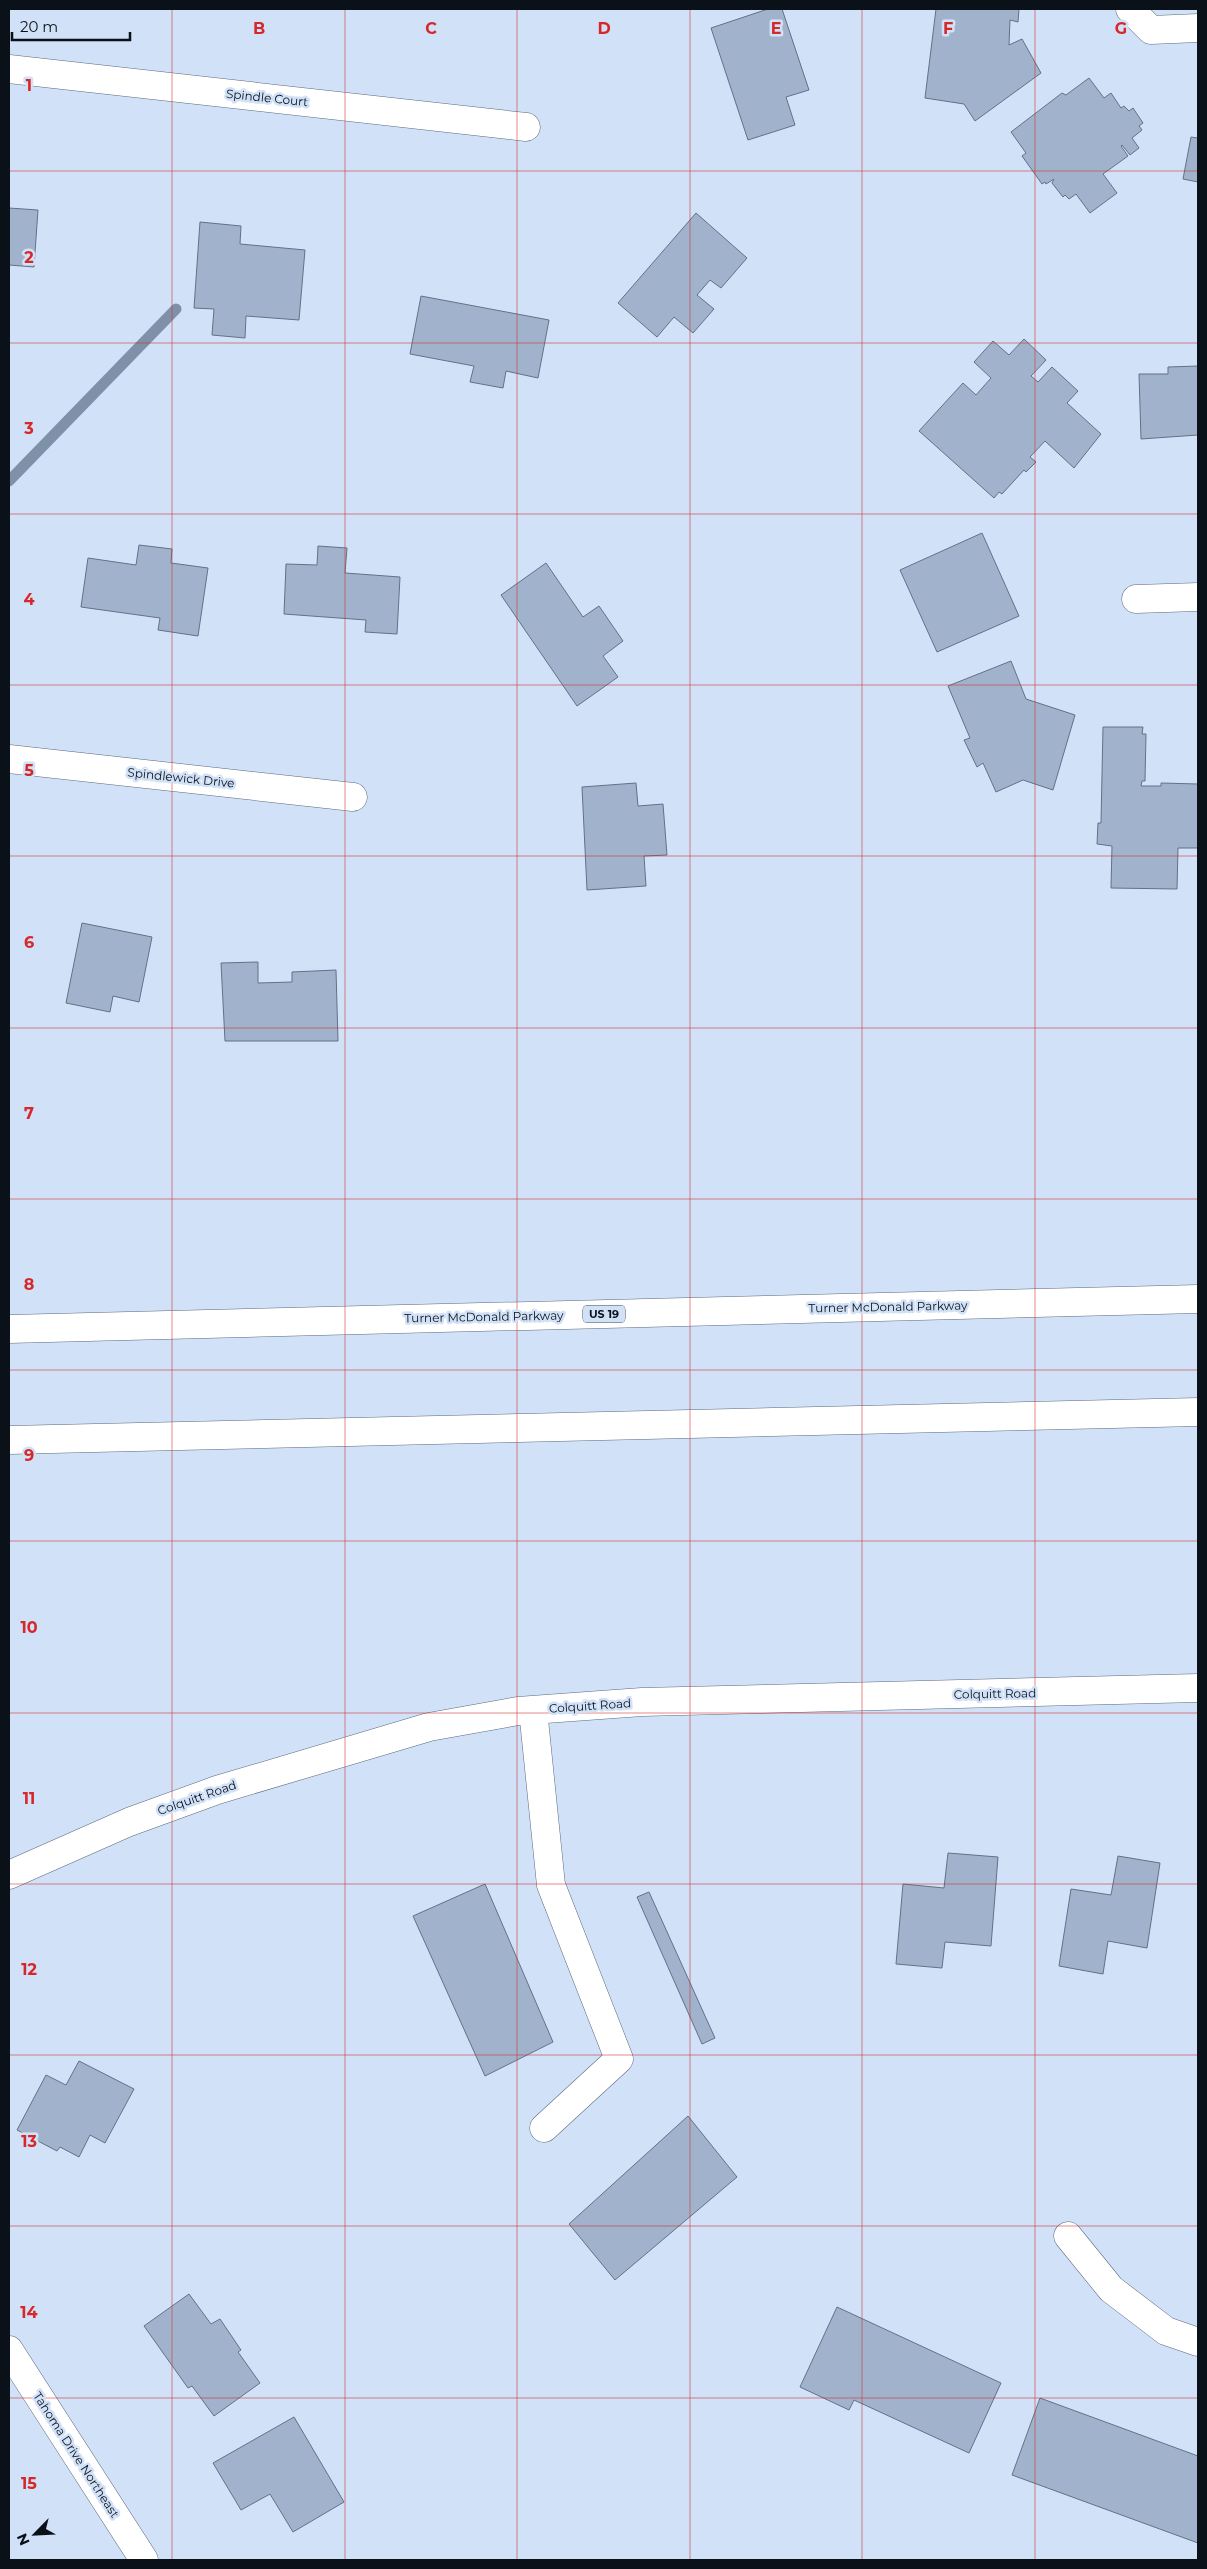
<svg xmlns="http://www.w3.org/2000/svg" width="1207" height="2569" font-family="Montserrat,sans-serif">
<rect width="100%" height="100%" fill="#d1e1f7"/>
<g fill="none" stroke-linecap="round" stroke-linejoin="round">
<path stroke="#7f91a9" stroke-width="11" d="M 9,481 L 176,309"/>
</g>
<path fill="#a1b3cc" stroke="#637185" d="M 768,9 L 782,9 L 809,90 L 786,97 L 795,125 L 748,140 L 711,28 Z
M 936,9 L 1019,9 L 1018,22 L 1010,20 L 1009,45 L 1022,39 L 1041,73 L 975,121 L 964,104 L 925,98 Z
M 1089,78 L 1104,98 L 1111,93 L 1121,108 L 1124,106 L 1129,111 L 1133,108 L 1143,123 L 1139,126 L 1142,130 L 1132,138 L 1139,148 L 1130,155 L 1122,145 L 1121,146 L 1128,156 L 1103,174 L 1117,193 L 1090,213 L 1076,194 L 1069,199 L 1065,195 L 1063,197 L 1052,183 L 1054,179 L 1046,184 L 1045,182 L 1042,184 L 1022,156 L 1026,153 L 1011,132 L 1062,93 L 1066,95 Z
M 1191,137 L 1198,138 L 1198,182 L 1183,179 Z
M 9,208 L 38,210 L 34,267 L 9,265 Z
M 696,213 L 747,258 L 721,288 L 710,280 L 697,295 L 714,309 L 693,333 L 674,317 L 657,337 L 618,303 Z
M 200,222 L 241,226 L 240,244 L 305,250 L 299,320 L 246,316 L 245,338 L 212,335 L 214,309 L 194,308 Z
M 421,296 L 549,320 L 538,378 L 506,371 L 503,388 L 470,382 L 474,366 L 410,354 Z
M 1024,339 L 1046,360 L 1031,376 L 1038,382 L 1052,367 L 1078,391 L 1067,403 L 1101,434 L 1074,468 L 1045,441 L 1030,457 L 1036,462 L 1026,472 L 1024,470 L 1002,494 L 999,492 L 994,498 L 919,431 L 963,383 L 976,395 L 991,378 L 974,362 L 993,341 L 1009,355 Z
M 1198,366 L 1198,435 L 1141,439 L 1139,374 L 1168,374 L 1168,367 Z
M 982,533 L 1019,616 L 937,652 L 900,570 Z
M 139,545 L 172,549 L 171,563 L 208,568 L 198,636 L 158,630 L 160,618 L 81,607 L 88,558 L 136,565 Z
M 318,546 L 347,548 L 345,573 L 400,577 L 397,634 L 365,632 L 366,620 L 284,614 L 286,564 L 317,565 Z
M 546,563 L 583,617 L 599,606 L 623,641 L 603,656 L 618,677 L 577,706 L 501,595 Z
M 1011,661 L 1026,699 L 1075,715 L 1053,790 L 1023,780 L 996,792 L 983,763 L 977,767 L 964,740 L 970,738 L 948,686 Z
M 1103,727 L 1143,727 L 1142,734 L 1146,734 L 1145,781 L 1142,781 L 1141,786 L 1161,786 L 1161,783 L 1198,784 L 1198,848 L 1178,848 L 1177,889 L 1111,888 L 1112,846 L 1097,844 L 1098,823 L 1101,823 Z
M 636,783 L 638,806 L 663,804 L 667,855 L 644,856 L 646,886 L 587,890 L 582,787 Z
M 82,923 L 152,937 L 139,1002 L 113,996 L 110,1012 L 66,1003 Z
M 258,962 L 258,983 L 292,982 L 292,972 L 336,970 L 338,1041 L 225,1041 L 221,963 Z
M 948,1853 L 998,1857 L 991,1946 L 945,1942 L 942,1968 L 896,1964 L 903,1884 L 944,1888 Z
M 1118,1856 L 1160,1863 L 1147,1948 L 1108,1941 L 1103,1974 L 1059,1966 L 1071,1889 L 1111,1895 Z
M 485,1884 L 553,2042 L 485,2076 L 413,1916 Z
M 649,1892 L 715,2038 L 702,2044 L 637,1897 Z
M 79,2061 L 134,2089 L 105,2143 L 90,2135 L 79,2157 L 60,2147 L 57,2151 L 17,2130 L 46,2075 L 66,2085 Z
M 688,2116 L 737,2177 L 615,2280 L 569,2224 Z
M 189,2294 L 211,2324 L 220,2319 L 241,2350 L 238,2352 L 260,2383 L 214,2416 L 192,2386 L 188,2388 L 144,2326 Z
M 837,2307 L 1001,2383 L 969,2453 L 854,2400 L 849,2410 L 800,2387 Z
M 1040,2398 L 1198,2456 L 1198,2543 L 1012,2475 Z
M 294,2417 L 344,2502 L 293,2532 L 270,2494 L 241,2510 L 213,2463 Z"/>
<g fill="none" stroke-linecap="round" stroke-linejoin="round">
<defs>
<path id="minor" d="M 1130,9 L 1151,30 L 1198,28
M 9,69 L 526,127
M 1136,599 L 1198,597
M 9,759 L 353,797
M 533,1710 L 551,1885 L 619,2059 L 544,2128
M 9,1875 L 129,1822 L 217,1790 L 429,1727 L 518,1711 L 642,1702 L 1198,1688
M 1068,2236 L 1111,2289 L 1166,2331 L 1198,2342
M 9,2350 L 144,2560"/>
<path id="highway" d="M 9,1329 L 1198,1299
M 9,1440 L 1198,1412"/>
</defs>
<use href="#minor" stroke="#5b6a7d" stroke-width="29"/>
<use href="#highway" stroke="#5b6a7d" stroke-width="29"/>
<use href="#minor" stroke="#fff" stroke-width="28"/>
<use href="#highway" stroke="#fff" stroke-width="28"/>
</g>
<path fill="none" stroke="#d62828" stroke-width="1" stroke-opacity="0.55" d="M 172,9 L 172,2560M 345,9 L 345,2560M 517,9 L 517,2560M 690,9 L 690,2560M 862,9 L 862,2560M 1035,9 L 1035,2560M 9,171 L 1198,171M 9,343 L 1198,343M 9,514 L 1198,514M 9,685 L 1198,685M 9,856 L 1198,856M 9,1028 L 1198,1028M 9,1199 L 1198,1199M 9,1370 L 1198,1370M 9,1541 L 1198,1541M 9,1713 L 1198,1713M 9,1884 L 1198,1884M 9,2055 L 1198,2055M 9,2226 L 1198,2226M 9,2398 L 1198,2398"/>
<g text-anchor="middle" stroke-width="5" stroke-linejoin="round" paint-order="stroke">
<rect fill="#d1e1f7" stroke="#464f5b" stroke-width="1" x="583" y="1305.5" width="42" height="17" rx="4"/>
<g font-size="11" font-weight="bold" fill="#0b1118">
<text x="604" y="1318">US 19</text>
</g>
<g font-size="12" fill="#0b1118" stroke="#d1e1f7">
<text transform="translate(267 98) rotate(6)" y="4">Spindle Court</text>
<text transform="translate(181 778) rotate(6)" y="4">Spindlewick Drive</text>
<text transform="translate(888 1307) rotate(-1)" y="4">Turner McDonald Parkway</text>
<text transform="translate(484 1317) rotate(-1)" y="4">Turner McDonald Parkway</text>
<text transform="translate(995 1694) rotate(-1)" y="4">Colquitt Road</text>
<text transform="translate(590 1706) rotate(-4)" y="4">Colquitt Road</text>
<text transform="translate(197 1798) rotate(-19)" y="4">Colquitt Road</text>
<text transform="translate(76 2455) rotate(57)" y="4">Tahoma Drive Northeast</text>
</g>
</g>
<g font-size="16" text-anchor="middle" font-weight="bold" fill="#d62828" stroke="#d1e1f7" stroke-width="5" stroke-linejoin="round" paint-order="stroke">
<text x="259" y="34">B</text>
<text x="431" y="34">C</text>
<text x="604" y="34">D</text>
<text x="776" y="34">E</text>
<text x="948" y="34">F</text>
<text x="1121" y="34">G</text>
<text x="29" y="91">1</text>
<text x="29" y="263">2</text>
<text x="29" y="434">3</text>
<text x="29" y="605">4</text>
<text x="29" y="776">5</text>
<text x="29" y="948">6</text>
<text x="29" y="1119">7</text>
<text x="29" y="1290">8</text>
<text x="29" y="1461">9</text>
<text x="29" y="1633">10</text>
<text x="29" y="1804">11</text>
<text x="29" y="1975">12</text>
<text x="29" y="2147">13</text>
<text x="29" y="2318">14</text>
<text x="29" y="2489">15</text>
</g>
<rect width="1207" height="2569" fill="none" stroke="#0b1118" stroke-width="20"/>
<g transform="translate(35 2534) rotate(246)" stroke="#d1e1f7" stroke-width="4" paint-order="stroke">
<path d="M0-4L9 19L0 12L-9 19Z" fill="#0b1118"/>
<text y="-8" font-size="14" font-weight="bold" text-anchor="middle" fill="#0b1118">N</text>
</g>
<path d="M12 32v8h118v-8" fill="none" stroke="#0b1118" stroke-width="2.5"/>
<text x="20" y="32" font-size="15" fill="#0b1118" stroke="#d1e1f7" stroke-width="4" paint-order="stroke">20 m</text>
</svg>
